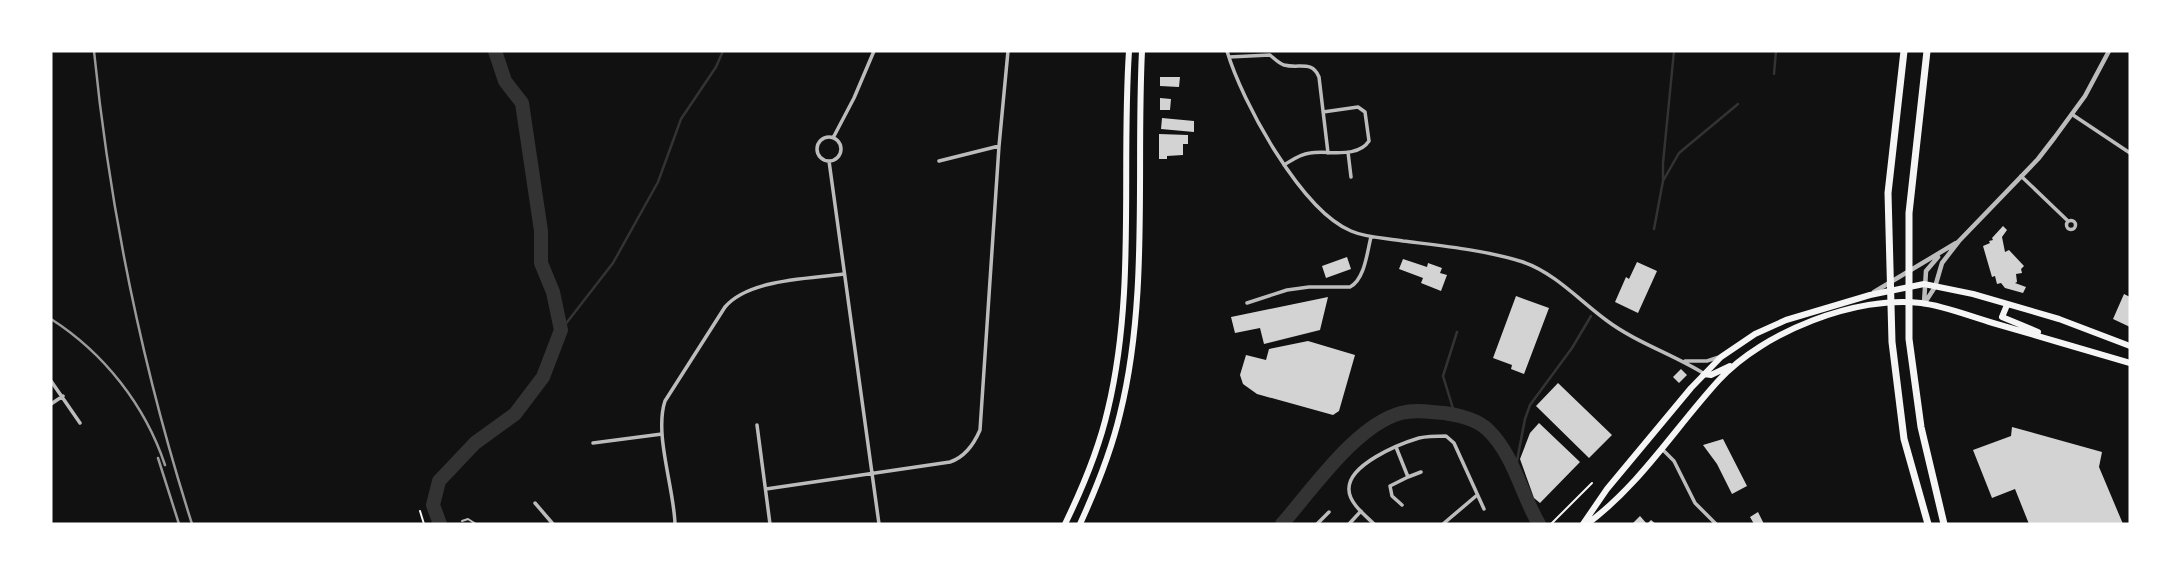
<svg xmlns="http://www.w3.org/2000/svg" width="2181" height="575" font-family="'Open Sans',sans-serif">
<rect width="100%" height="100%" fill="#111"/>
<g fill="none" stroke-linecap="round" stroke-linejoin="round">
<path stroke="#333" stroke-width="2.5" d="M 1774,74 L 1776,51
M 1663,180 L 1663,163 L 1674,51
M 1654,229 L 1663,181 L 1679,153 L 1738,104
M 561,330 L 613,263 L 658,182 L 681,119 L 716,67 L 723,51
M 1455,415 L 1443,376 L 1457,332
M 1515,471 L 1525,419 L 1530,405 L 1572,348 L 1591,316"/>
<path stroke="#333" stroke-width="14" d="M 440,524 L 433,505 L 439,481 L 475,443 L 515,414 L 543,377 L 561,330 L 553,292 L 541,263 L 541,231 L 522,103 L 505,81 L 495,51
M 1282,524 C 1312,490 1356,425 1401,413 C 1415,409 1430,412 1444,413 C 1458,415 1478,420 1488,430 C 1514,455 1521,494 1539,524"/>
</g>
<path fill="#d3d3d3" d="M 1160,77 L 1180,77 L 1179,87 L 1160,86 Z
M 1160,98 L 1171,99 L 1170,110 L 1160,110 Z
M 1162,118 L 1194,121 L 1194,132 L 1161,129 Z
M 1159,134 L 1188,135 L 1188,144 L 1183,144 L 1183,155 L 1167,156 L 1167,159 L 1159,159 Z
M 2003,226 L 2007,230 L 2002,237 L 2005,252 L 2009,250 L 2024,266 L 2021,269 L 2022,273 L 2016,274 L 2017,282 L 2015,283 L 2026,287 L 2023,293 L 2005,288 L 2001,283 L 1997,284 L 1995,276 L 1992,277 L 1983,246 L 1990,243 L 1989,241 L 1993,240 L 1992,238 Z
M 1347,257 L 1351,269 L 1326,278 L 1322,266 Z
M 1403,259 L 1427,267 L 1428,263 L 1442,268 L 1440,273 L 1447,275 L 1441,291 L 1421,283 L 1423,278 L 1399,269 Z
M 1637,262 L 1657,271 L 1638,313 L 1615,302 L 1626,277 L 1629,279 Z
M 2124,294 L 2130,297 L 2130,327 L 2113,319 Z
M 1516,296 L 1549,308 L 1524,374 L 1511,369 L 1512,365 L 1493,358 Z
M 1328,297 L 1320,330 L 1264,344 L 1260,328 L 1235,333 L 1231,317 Z
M 1308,341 L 1355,355 L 1339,411 L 1333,415 L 1257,394 L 1243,384 L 1240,375 L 1246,355 L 1266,360 L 1269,349 Z
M 1681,369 L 1687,375 L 1679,383 L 1673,377 Z
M 1558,383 L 1612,435 L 1589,458 L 1536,406 Z
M 1539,423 L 1580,462 L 1540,503 L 1534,498 L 1520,459 L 1530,433 Z
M 2012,427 L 2102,452 L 2099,467 L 2123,524 L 2029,524 L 2015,489 L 1992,498 L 1973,450 L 2011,436 Z
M 1723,439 L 1747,486 L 1732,494 L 1717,464 L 1703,445 Z
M 1758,512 L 1764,524 L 1754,524 L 1750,517 Z
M 1640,516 L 1647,524 L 1651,520 L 1656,524 L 1632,524 Z"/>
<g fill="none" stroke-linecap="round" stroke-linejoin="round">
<path stroke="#f5f5f5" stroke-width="2" d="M 420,511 L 424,524
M 1551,524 L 1592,483"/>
<path stroke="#bcbcbc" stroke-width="2" d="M 462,521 L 468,519 L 476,524"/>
<path stroke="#bcbcbc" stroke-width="3.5" d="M 1227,51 C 1242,102 1301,210 1351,231 C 1367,238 1387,238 1403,241 C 1443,246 1485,250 1523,262 C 1555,273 1580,301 1606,320 C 1635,342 1672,354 1703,373
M 1229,57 L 1270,55 C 1275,59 1278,63 1284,65 C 1299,69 1312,60 1319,77 L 1328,153
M 2073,115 L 2130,153
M817 149a12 12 0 1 1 24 0a12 12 0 1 1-24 0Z
M 833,138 L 854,98 L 874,51
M 1348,152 L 1351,177
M 829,161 L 879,524
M 939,161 L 999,146
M 1284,165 C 1292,160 1300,154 1310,153 C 1328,150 1357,159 1369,141 L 1365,112 L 1358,107 L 1323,112
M 2021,176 L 2068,221
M2066.5 225a4.5 4.5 0 1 1 9 0a4.5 4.5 0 1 1-9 0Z
M 1247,303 L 1287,290 L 1309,287 L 1350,287 C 1365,279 1367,252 1371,237
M 1685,361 L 1707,361 L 1719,357
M 51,381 L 80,423
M 51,404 L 63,396
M 757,425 L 770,524
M 593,443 L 662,434
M 1396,447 L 1408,477 L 1390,486 L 1392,496 L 1402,505
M 1662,449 L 1674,461 L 1695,503 L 1716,524
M 1408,477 L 1421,472
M 766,489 L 950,462 C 965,457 974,444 980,430 L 999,146 L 1008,51
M 535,503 L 553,524
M 675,524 C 674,488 654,434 665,401 L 725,307 C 749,279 808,279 844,274
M 1317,524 L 1329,512
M 1349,524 L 1361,511
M 1374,524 C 1366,516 1349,503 1349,490 C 1347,465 1399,444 1419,438 C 1428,436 1437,436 1446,436 L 1454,443 L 1484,509
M 1443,524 L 1476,496"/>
<path stroke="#bcbcbc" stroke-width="4.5" d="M 1874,292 L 1956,243
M 1924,303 L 1926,271 L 1938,257
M 1924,304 L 1935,287 L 1942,263 L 1959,241 L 2038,159 L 2055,137 L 2085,96 L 2109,51"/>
<path stroke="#f5f5f5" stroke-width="6" d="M 2007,305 L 2002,317 L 2038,332
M 1704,374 L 1711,375 L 1730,366
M 1583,524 L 1607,489 L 1691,388 L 1721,357 L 1755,334 L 1786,320 L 1870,295 L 1924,284 L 1973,294 L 2059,319 L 2130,346
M 1587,524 C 1640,485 1675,428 1719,380 C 1763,332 1857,295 1921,303 C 1945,306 1969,316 1993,323 C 2039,336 2084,350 2130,363"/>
<path stroke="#f5f5f5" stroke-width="6" d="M 1065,524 C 1083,487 1099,449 1108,409 C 1136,292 1121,170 1129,51
M 1080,524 C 1096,489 1111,452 1120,414 C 1149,298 1136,170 1142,51"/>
<path stroke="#f5f5f5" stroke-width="7" d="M 1904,51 L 1888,193 L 1892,342 L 1904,439 L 1928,524
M 1927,51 L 1909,213 L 1909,339 L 1921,427 L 1944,524"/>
<path stroke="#9a9a9a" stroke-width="2.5" d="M 94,51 C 110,211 143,370 192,524
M 51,319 C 104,353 145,405 165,465
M 158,458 L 179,524"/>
</g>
<rect width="2181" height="575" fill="none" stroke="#ffffff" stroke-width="105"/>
</svg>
